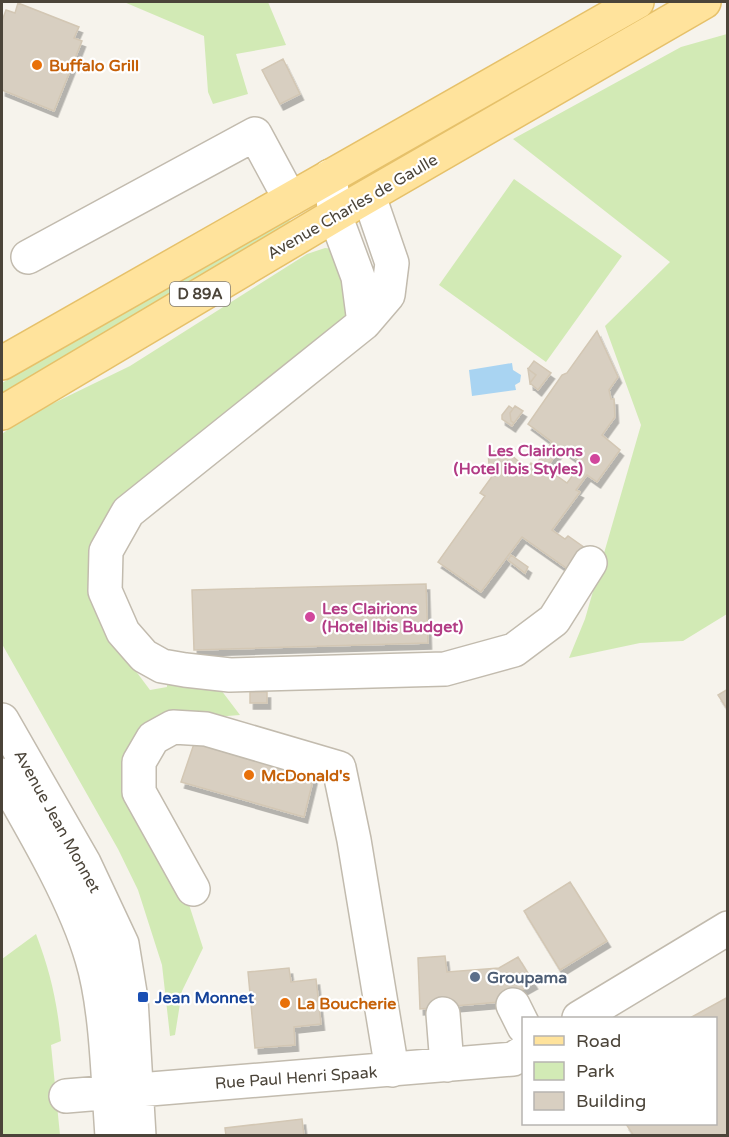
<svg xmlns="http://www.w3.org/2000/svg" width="729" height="1137" font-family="'Varela Round',sans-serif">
<defs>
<filter id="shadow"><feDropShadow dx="3.5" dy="6" stdDeviation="0" flood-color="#0004"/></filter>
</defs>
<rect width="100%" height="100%" fill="#f6f3ec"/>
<path fill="#d2eab5" d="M 124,2 L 268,2 L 286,45 L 236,54 L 248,94 L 213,104 L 208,92 L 204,36 Z
M 727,34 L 727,614 L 683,641 L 640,643 L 569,658 L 585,619 L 641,425 L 605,326 L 670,262 L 513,139 L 681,47 Z
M 514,179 L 622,256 L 546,362 L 439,285 Z
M 287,215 L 292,226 L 2,397 L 2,383 Z
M 325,248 L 334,249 L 350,313 L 108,520 L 120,650 L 150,690 L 167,687 L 167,676 L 218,686 L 240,715 L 189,719 L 152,727 L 130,745 L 129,783 L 183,886 L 203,948 L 182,991 L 175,1035 L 170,1036 L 162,965 L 138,890 L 118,849 L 2,644 L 2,434 L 23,418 L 130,366 L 307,254 Z
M 36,934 C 50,971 57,1001 61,1041 L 51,1045 L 60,1135 L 2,1135 L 2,959 Z"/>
<path fill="#a9d4f2" d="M 512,363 L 513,370 L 521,375 L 520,382 L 515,385 L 516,390 L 472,396 L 469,370 Z"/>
<path fill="#d8cfc1" stroke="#d3c7b4" stroke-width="1.5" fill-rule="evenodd" filter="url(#shadow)" d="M 18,3 L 79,27 L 74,38 L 82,41 L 54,111 L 2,90 L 2,21 L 6,10 L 15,13 Z
M 283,59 L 300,94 L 280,104 L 262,70 Z
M 597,331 L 618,377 L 609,390 L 611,399 L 614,399 L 615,417 L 602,435 L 620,450 L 597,482 L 587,475 L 576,490 L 580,492 L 552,530 L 565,539 L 568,536 L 585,548 L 569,570 L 522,537 L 481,592 L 438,562 L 485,496 L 480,493 L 496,471 L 492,467 L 495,464 L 489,464 L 488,452 L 504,450 L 505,456 L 508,452 L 527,469 L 531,463 L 535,466 L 552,442 L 528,424 L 562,375 L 567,373 ZM 561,448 L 582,463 L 567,483 L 546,468 Z
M 534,361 L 551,373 L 538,390 L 530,383 L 536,375 L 528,369 Z
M 528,369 L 536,375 L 530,383 Z
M 509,406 L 513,409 L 510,413 L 511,421 L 514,423 L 512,426 L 502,419 L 502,415 Z
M 515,406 L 523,411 L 514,423 L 511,421 L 510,413 Z
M 511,555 L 528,567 L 525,573 L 508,560 Z
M 426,584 L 428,643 L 194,650 L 192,590 Z
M 728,689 L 728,710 L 718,695 Z
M 250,692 L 267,692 L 267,703 L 250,703 Z
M 197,735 L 316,768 L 304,817 L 181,782 Z
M 570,882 L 607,941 L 560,970 L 524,911 Z
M 445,956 L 447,972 L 499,968 L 518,957 L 534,983 L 500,1002 L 420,1009 L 418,958 Z
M 289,968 L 291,982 L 316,979 L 321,1024 L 294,1027 L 295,1045 L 255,1048 L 248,972 Z
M 728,997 L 728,1136 L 634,1136 L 626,1124 L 716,1124 L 716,1018 L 690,1018 Z
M 302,1119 L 304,1136 L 226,1136 L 225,1128 Z"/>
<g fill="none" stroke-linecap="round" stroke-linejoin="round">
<defs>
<path id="minor" d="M 330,176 L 335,215 L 358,277 L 364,323
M 369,196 L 392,263 L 388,295 L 364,323 L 128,512 L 106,551 L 105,591 L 123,632 L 144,656 L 162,666 L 185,670 L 230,675 L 445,669 L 514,650 L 554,620 L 590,563
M 28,257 L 255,134 L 290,199
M 2,720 L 84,863 L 122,944 L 131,999 L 139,1136
M 2,775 C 33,829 75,900 92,959 C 107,1008 108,1083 112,1136
M 193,889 L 139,792 L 139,762 L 153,738 L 173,727 L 206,729 L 339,768 L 354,840 L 392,1070
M 513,1005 L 524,1027
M 443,1014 L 447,1065
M 579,1018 L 728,928
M 66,1096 L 513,1059 L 524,1052"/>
<path id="major" d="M 2,363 L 637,2
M 2,413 L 335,215 L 704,2"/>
</defs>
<use href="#minor" stroke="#c2bbae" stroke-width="36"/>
<use href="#major" stroke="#e6c16a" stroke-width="36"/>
<use href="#minor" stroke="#fff" stroke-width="33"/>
<use href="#major" stroke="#ffe39c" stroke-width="33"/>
</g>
<g fill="#e8710a" stroke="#fff" stroke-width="2">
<circle cx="37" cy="65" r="6"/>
<circle cx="249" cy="775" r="6"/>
<circle cx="285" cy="1003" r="6"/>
</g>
<g fill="#d1479c" stroke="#fff" stroke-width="2">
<circle cx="595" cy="459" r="6"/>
<circle cx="310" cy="617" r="6"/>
</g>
<circle fill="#5c6f8a" stroke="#fff" stroke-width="2" cx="475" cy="977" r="6"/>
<rect fill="#1a4fb4" stroke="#fff" stroke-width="2" x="137" y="991" width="12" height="12" rx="3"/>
<g text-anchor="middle" stroke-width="4.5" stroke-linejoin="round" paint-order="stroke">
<rect fill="#fff" stroke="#817c74" stroke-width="1.5" x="170" y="282" width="60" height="24" rx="4.5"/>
<g font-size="15" font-weight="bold" fill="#4b4439">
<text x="200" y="299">D 89A</text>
</g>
<g font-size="16" font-weight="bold" fill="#c56008" stroke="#fff" text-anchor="start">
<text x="49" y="71">Buffalo Grill</text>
<text x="261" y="781">McDonald's</text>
<text x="297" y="1009">La Boucherie</text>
</g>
<g font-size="16" fill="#4b4439" stroke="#fff">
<text transform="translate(352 206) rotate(-30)" y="6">Avenue Charles de Gaulle</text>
<text transform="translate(58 821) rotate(61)" y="6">Avenue Jean Monnet</text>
<text transform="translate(296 1077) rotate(-4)" y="6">Rue Paul Henri Spaak</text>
</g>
<g font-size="16" font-weight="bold" fill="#b23c85" stroke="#fff" text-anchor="end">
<text x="583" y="456">Les Clairions<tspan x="583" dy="18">(Hotel ibis Styles)</tspan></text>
<text x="322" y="614" text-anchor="start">Les Clairions<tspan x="322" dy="18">(Hotel Ibis Budget)</tspan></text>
</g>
<g font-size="16" font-weight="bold" fill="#4e5e75" stroke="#fff" text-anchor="start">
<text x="487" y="983">Groupama</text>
</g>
<g font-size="16" font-weight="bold" fill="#164399" stroke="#fff" text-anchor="start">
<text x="155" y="1003">Jean Monnet</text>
</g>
</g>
<rect width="729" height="1137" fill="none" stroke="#4b4439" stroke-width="6"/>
<rect x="522" y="1017" width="195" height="108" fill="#ffffff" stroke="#b7b4b0" stroke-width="1.5"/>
<rect x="534" y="1036" width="30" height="9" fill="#ffe39c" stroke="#b7b4b0" stroke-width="1.5"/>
<text x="576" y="1047" font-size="18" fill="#4b4439">Road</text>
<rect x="534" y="1062" width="30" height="18" fill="#d2eab5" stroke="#b7b4b0" stroke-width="1.5"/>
<text x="576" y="1077" font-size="18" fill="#4b4439">Park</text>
<rect x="534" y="1092" width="30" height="18" fill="#d8cfc1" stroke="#b7b4b0" stroke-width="1.5"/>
<text x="576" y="1107" font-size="18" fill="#4b4439">Building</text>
</svg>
